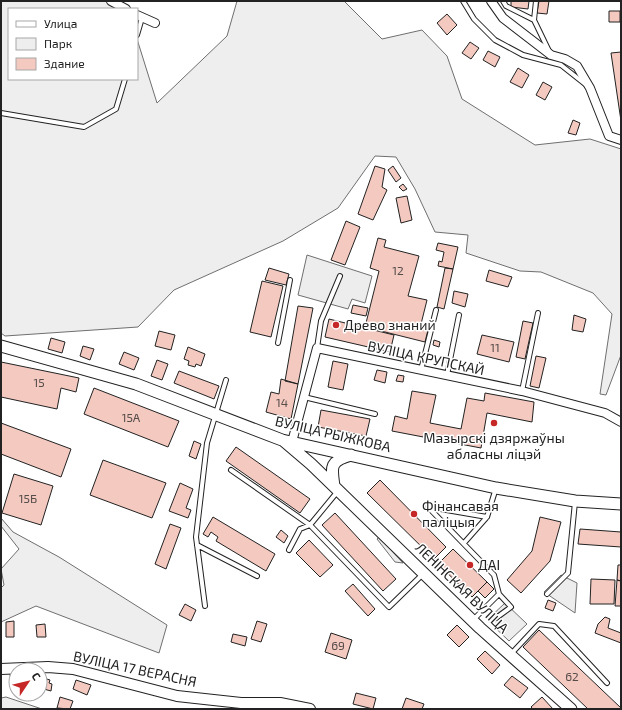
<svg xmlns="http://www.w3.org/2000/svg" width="622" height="710" font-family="'Exo 2',sans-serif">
<rect width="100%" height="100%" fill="#fff"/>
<path fill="#eee" stroke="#6f6f6f" d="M 1,1 L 115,1 L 121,9 L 9,9 L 9,79 L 137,79 L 137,39 L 157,103 L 227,36 L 237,1 L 344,1 L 382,39 L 422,30 L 447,56 L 462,99 L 535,145 L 590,139 L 621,149 L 621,355 L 606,395 L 600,394 L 612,314 L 593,293 L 541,272 L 520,271 L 466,253 L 468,235 L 435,232 L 415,189 L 396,157 L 375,156 L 338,208 L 283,241 L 174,290 L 138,327 L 5,336 L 1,333 Z
M 1,518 L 13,532 L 59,557 L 167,625 L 159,653 L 36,606 L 1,622 L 1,588 L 4,585 L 1,569 L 19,549 L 1,526 Z
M 6,697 L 42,709 L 1,709 L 1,698 Z"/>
<path fill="#ededed" stroke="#6f6f6f" d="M 307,255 L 372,276 L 365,303 L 352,299 L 348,309 L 298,295 Z
M 379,537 L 403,563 L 395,562 L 377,539 Z
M 561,575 L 577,583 L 575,613 L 544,592 Z
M 505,603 L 527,624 L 509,641 L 487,620 Z"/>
<path fill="#f3c9c0" stroke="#222" d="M 511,1 L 529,1 L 528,9 L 511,7 Z
M 539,1 L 549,1 L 547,14 L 537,13 Z
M 609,11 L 620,11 L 620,22 L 609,22 Z
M 447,14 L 457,25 L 447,35 L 437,23 Z
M 470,42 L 479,48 L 471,59 L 462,53 Z
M 488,51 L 500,57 L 495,67 L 483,60 Z
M 621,52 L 621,121 L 611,53 Z
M 518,68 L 529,75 L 522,88 L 510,82 Z
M 543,82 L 552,87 L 545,100 L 536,95 Z
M 573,120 L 580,123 L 576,135 L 568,133 Z
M 375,166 L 385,169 L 382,187 L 387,190 L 373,220 L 358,214 Z
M 393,166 L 401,178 L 396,182 L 388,170 Z
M 403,184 L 407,189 L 403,191 L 399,187 Z
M 407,196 L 412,220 L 401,223 L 396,198 Z
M 346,221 L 360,227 L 345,265 L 331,260 Z
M 378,238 L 386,240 L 384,247 L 419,256 L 408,296 L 427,300 L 421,324 L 429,326 L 425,342 L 365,327 L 379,271 L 370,268 Z
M 438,243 L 458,247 L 453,269 L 438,266 L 439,261 L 442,262 L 444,252 L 436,250 Z
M 269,268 L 289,274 L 286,285 L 265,280 Z
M 445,268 L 453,269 L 444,309 L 437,307 Z
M 489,270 L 512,277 L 508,287 L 486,281 Z
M 262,281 L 283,286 L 271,337 L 250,332 Z
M 454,291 L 468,294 L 465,307 L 452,303 Z
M 353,305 L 368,308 L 366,316 L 351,313 Z
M 298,306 L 313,308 L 298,384 L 285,381 Z
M 574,315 L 586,319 L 583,332 L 572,330 Z
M 329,319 L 394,335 L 390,352 L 325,337 Z
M 523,321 L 533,323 L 525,359 L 516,357 Z
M 159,331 L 175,335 L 171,350 L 155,346 Z
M 482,335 L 514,342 L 509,362 L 477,354 Z
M 51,338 L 65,342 L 62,353 L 48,349 Z
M 434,340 L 440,342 L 439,347 L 433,345 Z
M 83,346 L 94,349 L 90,360 L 80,356 Z
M 188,347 L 205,354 L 201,366 L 196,364 L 195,367 L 188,365 L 189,361 L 184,359 Z
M 124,352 L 139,358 L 134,370 L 119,364 Z
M 536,356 L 546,358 L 539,388 L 530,386 Z
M 157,360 L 168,364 L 162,380 L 151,376 Z
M 333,361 L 348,364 L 343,390 L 328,387 Z
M 1,362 L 79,378 L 76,392 L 61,388 L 57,409 L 1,397 Z
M 377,370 L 387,372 L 385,383 L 374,380 Z
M 179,371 L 219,386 L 214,399 L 174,383 Z
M 398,375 L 404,376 L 403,382 L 396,381 Z
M 281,379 L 298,384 L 291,419 L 266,412 L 271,392 L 279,394 Z
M 94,388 L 179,421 L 168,447 L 84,414 Z
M 412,391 L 436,395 L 430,423 L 461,429 L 467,398 L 484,401 L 485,393 L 534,402 L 532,422 L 487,413 L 481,448 L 392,431 L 395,416 L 407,419 Z
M 321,410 L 370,419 L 366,436 L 318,427 Z
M 1,423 L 71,449 L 61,477 L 1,454 Z
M 194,441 L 201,444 L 196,459 L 189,456 Z
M 236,447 L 310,499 L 300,513 L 226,461 Z
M 103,460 L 166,483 L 152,518 L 90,495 Z
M 14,474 L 53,486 L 41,525 L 2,513 Z
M 380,480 L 446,547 L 434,559 L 367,493 Z
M 180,483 L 193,489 L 186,508 L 191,510 L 188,518 L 169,511 Z
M 335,513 L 396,579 L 383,591 L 322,525 Z
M 213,517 L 275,554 L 266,571 L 216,541 L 218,537 L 211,532 L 208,537 L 203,534 Z
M 540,517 L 561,522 L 550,561 L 521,593 L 507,580 L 532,551 Z
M 170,524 L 181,528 L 166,569 L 155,564 Z
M 580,529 L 621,532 L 621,547 L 578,544 Z
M 281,530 L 288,536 L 284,543 L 276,537 Z
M 309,540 L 333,565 L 320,577 L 296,553 Z
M 453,549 L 487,582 L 472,597 L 438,564 Z
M 618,565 L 621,565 L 621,581 L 617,580 Z
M 591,579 L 615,580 L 614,604 L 590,604 Z
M 617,580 L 621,581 L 621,606 L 615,606 Z
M 487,582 L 494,589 L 485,598 L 478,591 Z
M 353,584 L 375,609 L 368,616 L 345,591 Z
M 548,600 L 556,603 L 553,611 L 545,608 Z
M 185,604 L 196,610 L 191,621 L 179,615 Z
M 605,617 L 610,619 L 608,628 L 621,633 L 621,643 L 595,633 L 598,624 Z
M 14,621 L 14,637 L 6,637 L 6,622 Z
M 257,621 L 267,624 L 261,642 L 251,639 Z
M 45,624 L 46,637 L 37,637 L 36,625 Z
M 457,625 L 469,637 L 459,647 L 447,635 Z
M 539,630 L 621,708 L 621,709 L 588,709 L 523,647 Z
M 331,633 L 352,640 L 346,659 L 325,652 Z
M 233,634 L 247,637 L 245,646 L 231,642 Z
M 485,651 L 500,665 L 492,674 L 477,659 Z
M 10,673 L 16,673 L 16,683 L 11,683 Z
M 512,676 L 528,688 L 520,698 L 504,685 Z
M 40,677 L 50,680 L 49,683 L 52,684 L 51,691 L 40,688 Z
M 76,680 L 91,685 L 87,695 L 73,689 Z
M 356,693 L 376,698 L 373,709 L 353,704 Z
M 60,697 L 73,701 L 70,709 L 57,708 Z
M 542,697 L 553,709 L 533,709 L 531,707 Z
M 406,698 L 424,704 L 422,709 L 402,709 Z"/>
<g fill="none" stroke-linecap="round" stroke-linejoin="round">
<defs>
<path id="service" d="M 463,1 L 474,19 L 495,40 L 523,55 L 561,65 L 585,84
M 503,1 L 506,6 L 534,20 L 549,51
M 534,20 L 536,1
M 137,35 L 142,18
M 1,113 L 84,127 L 116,109 L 125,79
M 278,343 L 290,280
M 317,348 L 321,321 L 340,276
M 421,370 L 436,310
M 447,375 L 459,315
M 522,391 L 538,313
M 304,397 L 375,414
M 231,470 L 310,525 L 389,607 L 423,574
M 428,507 L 494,575 L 499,594 L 473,620
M 429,507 L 487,517 L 496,488
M 464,543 L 487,517
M 197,545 L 257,576
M 289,550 L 300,529 L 310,525 L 338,491
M 547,594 L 568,573 L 575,502
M 205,606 L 196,537 L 207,443 L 226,380
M 496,618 L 511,607 L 499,594
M 511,654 L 539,624 L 554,626 L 607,683"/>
<path id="minor" d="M 111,1 L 126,9
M 491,1 L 503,18 L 551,55 L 565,59 L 577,66 L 590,88 L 609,136 L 621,140
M 137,15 L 155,23
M 292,442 L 317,348 L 522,391 L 605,413 L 621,422"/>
<path id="tertiary" d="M 1,669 L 48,667 L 73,669 L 177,696 L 241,703 L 280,703 L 310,709"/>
<path id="secondary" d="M 1,346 L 136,384 L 282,440 L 496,488 L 575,501 L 621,504
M 284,441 L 311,464 L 480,628 L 571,709
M 334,486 C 331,466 330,461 351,455"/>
</defs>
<use href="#service" stroke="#222" stroke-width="6"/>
<use href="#minor" stroke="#222" stroke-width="10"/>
<use href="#tertiary" stroke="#222" stroke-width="12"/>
<use href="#secondary" stroke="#222" stroke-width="13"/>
<use href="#service" stroke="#fff" stroke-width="4"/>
<use href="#minor" stroke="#fff" stroke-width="8"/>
<use href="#tertiary" stroke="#fff" stroke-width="10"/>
<use href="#secondary" stroke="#fff" stroke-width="11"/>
</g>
<g fill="#c62828" stroke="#fff" stroke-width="1.5">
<circle cx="336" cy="325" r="4"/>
<circle cx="494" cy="423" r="4"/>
<circle cx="414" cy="514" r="4"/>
<circle cx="470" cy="565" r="4"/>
</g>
<g text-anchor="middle" stroke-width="3" stroke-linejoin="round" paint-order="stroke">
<g font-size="12" fill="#564c4a">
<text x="398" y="275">12</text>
<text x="495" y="352">11</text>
<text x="39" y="387">15</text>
<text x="282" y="407">14</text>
<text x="131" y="422">15А</text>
<text x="28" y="503">15Б</text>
<text x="338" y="650">69</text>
<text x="572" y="681">62</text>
</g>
<g font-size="14" fill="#222" stroke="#fff" text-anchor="start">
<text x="344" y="330">Древо знаний</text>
<text x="494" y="443" text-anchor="middle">Мазырскі дзяржаўны<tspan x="494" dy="16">абласны ліцэй</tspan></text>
<text x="422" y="511">Фінансавая<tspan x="422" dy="16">паліцыя</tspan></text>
<text x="478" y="570">ДАІ</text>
</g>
<g font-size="14" fill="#222" stroke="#fff">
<text transform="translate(426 358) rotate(12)" y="5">ВУЛІЦА КРУПСКАЙ</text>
<text transform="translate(333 434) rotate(13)" y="5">ВУЛІЦА РЫЖКОВА</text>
<text transform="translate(462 588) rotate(44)" y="5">ЛЕНІНСКАЯ ВУЛІЦА</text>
<text transform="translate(135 669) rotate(12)" y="5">ВУЛІЦА 17 ВЕРАСНЯ</text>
</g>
</g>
<rect width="622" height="710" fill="none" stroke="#222222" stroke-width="4"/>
<rect x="8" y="8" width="130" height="72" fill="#ffffff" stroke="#a7a7a7"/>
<rect x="16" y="21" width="20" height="6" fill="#ffffff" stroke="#a7a7a7"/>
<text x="44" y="28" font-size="12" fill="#222222">Улица</text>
<rect x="16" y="38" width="20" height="12" fill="#eeeeee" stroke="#a7a7a7"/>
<text x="44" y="48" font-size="12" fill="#222222">Парк</text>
<rect x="16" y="58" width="20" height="12" fill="#f3c9c0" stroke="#a7a7a7"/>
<text x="44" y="68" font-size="12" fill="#222222">Здание</text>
<g transform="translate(28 682) rotate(55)"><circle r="19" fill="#ffffff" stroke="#a7a7a7"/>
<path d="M0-3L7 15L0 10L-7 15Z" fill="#c62828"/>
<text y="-6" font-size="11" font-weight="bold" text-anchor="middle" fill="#222222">С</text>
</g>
</svg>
